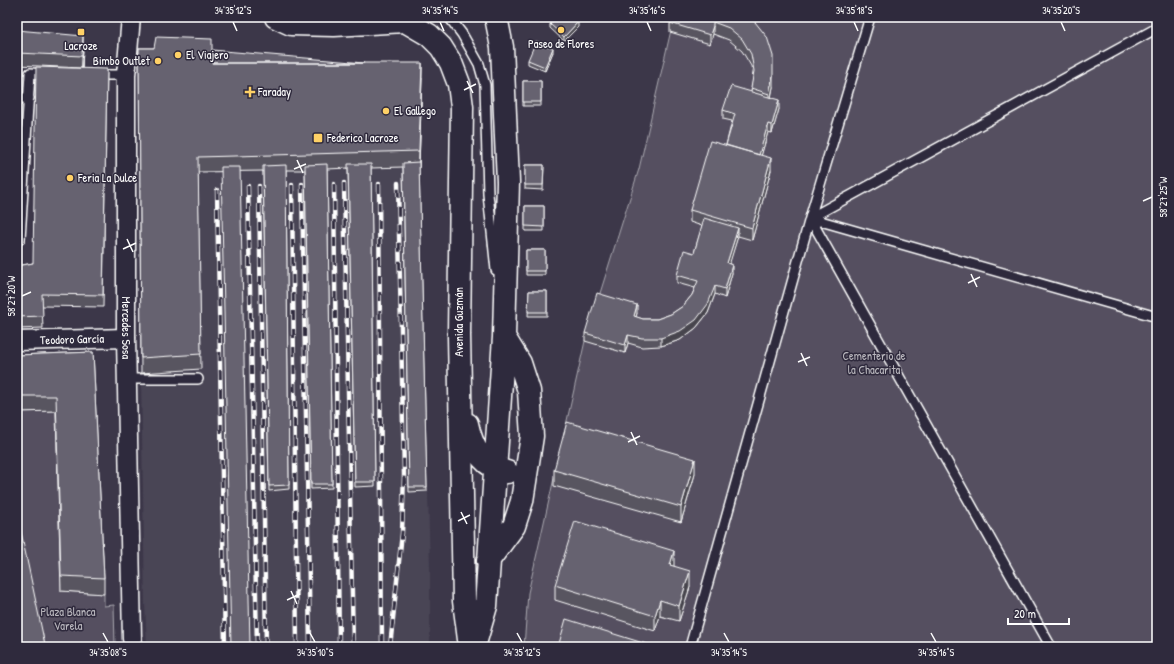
<svg xmlns="http://www.w3.org/2000/svg" width="1174" height="664" font-family="'Patrick Hand',sans-serif">
<rect width="100%" height="100%" fill="#3c3749"/>
<filter id="ink" filterUnits="userSpaceOnUse"><feTurbulence type="fractalNoise" baseFrequency=".025" numOctaves="2"/><feDisplacementMap in="SourceGraphic" scale="8" xChannelSelector="R" yChannelSelector="G"/><feConvolveMatrix kernelMatrix="1 2 1 2 8 2 1 2 1" color-interpolation-filters="sRGB"/></filter>
<g filter="url(#ink)">
<path fill="#494455" d="M 139,52 L 422,78 L 419,167 L 430,566 L 430,647 L 147,647 L 145,604 L 141,379 Z"/>
<path fill="#555060" stroke="#aaa8b0" d="M 674,17 L 1157,17 L 1157,647 L 524,647 L 528,593 L 585,341 L 639,169 Z
M 56,411 L 61,591 L 104,594 L 104,606 L 114,605 L 115,647 L 42,647 L 17,528 L 17,412 Z"/>
<g fill="none" stroke-linecap="round" stroke-linejoin="round">
<defs>
<path id="lane" d="M 449,17 L 462,34 L 479,64 L 485,85 L 488,194 L 496,270
M 96,75 L 126,75
M 17,98 L 29,98
M 810,218 L 1051,647
M 810,218 L 1157,28
M 810,218 L 1157,317
M 20,239 L 30,73 L 47,74
M 127,379 L 198,379
M 690,647 L 810,218 L 870,17"/>
<g id="street">
<path id="s1" d="M 131,17 L 126,75 L 126,338 L 132,639"/>
<path id="s2" d="M 17,341 L 126,338"/>
</g>
<path id="secondary" d="M 276,17 L 291,24 L 334,25 L 405,21 L 429,35 L 441,47 L 451,63 L 459,84 L 462,107 L 459,335 L 464,601 L 470,647
M 467,424 C 472,447 482,467 507,472
M 488,561 L 514,526 L 522,501 L 532,436 L 529,391 L 520,363 L 504,337
M 474,647 L 486,606 L 504,337 L 508,182 L 502,47 L 496,17"/>
</defs>
<use href="#lane" stroke="#fff" stroke-width="12"/>
<use href="#street" stroke="#fff" stroke-width="21"/>
<use href="#secondary" stroke="#fff" stroke-width="25"/>
<use href="#lane" stroke="#2f2a3d" stroke-width="9"/>
<use href="#street" stroke="#2f2a3d" stroke-width="18"/>
<use href="#secondary" stroke="#2f2a3d" stroke-width="22"/>
<defs>
<path id="rail" d="M 344,183 L 353,647
M 302,184 L 310,647
M 334,184 L 339,647
M 379,184 L 382,647
M 292,185 L 297,647
M 248,186 L 257,647
M 259,186 L 266,647
M 217,190 L 225,647
M 390,647 L 402,533 L 404,475 L 398,183"/>
</defs>
<use href="#rail" stroke="#fff" stroke-width="4.5"/>
<use href="#rail" stroke="#2f2a3d" stroke-width="3" stroke-dasharray="9" stroke-linecap="butt"/>
</g>
<path fill="#585460" stroke="#fff" d="M 634,17 L 643,17 L 642,19 Z
M 749,17 L 773,87 L 771,98 L 779,109 L 772,133 L 768,132 L 761,156 L 771,170 L 752,240 L 738,236 L 729,264 L 732,273 L 725,298 L 715,294 L 708,313 L 696,328 L 680,340 L 661,346 L 642,347 L 628,343 L 625,353 L 585,341 L 585,333 L 637,313 L 636,317 L 643,319 L 657,319 L 671,314 L 683,306 L 692,295 L 695,288 L 677,283 L 677,275 L 694,253 L 702,226 L 690,222 L 690,210 L 726,145 L 732,121 L 723,119 L 723,110 L 751,92 L 753,78 L 751,66 L 742,51 L 729,40 L 713,34 L 710,44 L 670,32 L 670,23 Z
M 550,24 L 578,27 L 564,41 L 550,28 Z
M 17,30 L 83,48 L 82,68 L 17,65 Z
M 139,48 L 154,48 L 212,50 L 422,78 L 419,165 L 427,491 L 409,492 L 403,167 L 371,168 L 375,486 L 355,487 L 348,168 L 327,169 L 332,488 L 311,489 L 305,170 L 286,170 L 289,489 L 269,491 L 263,171 L 198,172 L 201,369 L 141,373 Z
M 553,52 L 545,71 L 528,64 L 528,60 Z
M 107,69 L 103,307 L 42,306 L 43,328 L 17,329 L 17,266 L 33,263 Z
M 523,81 L 541,81 L 541,106 L 523,106 Z
M 525,165 L 544,165 L 543,190 L 525,189 Z
M 525,206 L 544,206 L 544,231 L 525,231 Z
M 526,250 L 545,250 L 545,275 L 526,275 Z
M 529,291 L 547,291 L 547,316 L 528,316 Z
M 93,352 L 104,578 L 104,594 L 61,591 L 56,411 L 17,412 L 17,355 Z
M 554,470 L 695,474 L 681,522 L 554,486 Z
M 674,566 L 690,587 L 679,621 L 660,616 L 655,631 L 555,600 L 555,585 Z"/>
<path fill="#47454e" stroke="#fff" d="M 592,17 L 601,17 L 592,21 Z
M 578,22 L 578,27 L 564,41 L 564,37 Z
M 713,26 L 713,34 L 710,44 L 710,35 Z
M 83,36 L 83,48 L 82,68 L 82,56 Z
M 553,48 L 553,52 L 545,71 L 545,67 Z
M 422,63 L 422,78 L 419,167 L 419,151 Z
M 773,75 L 773,87 L 769,105 L 769,94 Z
M 779,100 L 779,109 L 772,133 L 772,125 Z
M 768,124 L 768,132 L 758,167 L 758,158 Z
M 771,158 L 771,170 L 752,240 L 752,228 Z
M 738,228 L 738,236 L 727,272 L 727,263 Z
M 732,265 L 732,273 L 725,298 L 725,289 Z
M 715,286 L 715,294 L 708,313 L 696,328 L 680,340 L 661,346 L 661,338 Z
M 637,305 L 637,313 L 634,324 L 634,316 Z
M 628,335 L 628,343 L 625,353 L 625,345 Z
M 695,459 L 695,474 L 681,522 L 681,507 Z
M 674,551 L 674,567 L 670,565 Z
M 690,571 L 690,587 L 679,621 L 679,606 Z
M 660,600 L 660,616 L 655,631 L 655,616 Z"/>
<path fill="#666270" stroke="#fff" d="M 557,17 L 573,17 L 578,22 L 564,37 L 550,24 Z
M 672,17 L 715,17 L 713,22 L 713,26 L 710,35 L 670,23 Z
M 715,17 L 749,17 L 755,22 L 767,37 L 773,56 L 773,75 L 769,94 L 751,88 L 754,71 L 751,54 L 742,39 L 729,28 L 713,22 Z
M 17,30 L 83,36 L 82,56 L 17,53 Z
M 156,37 L 212,39 L 212,63 L 422,63 L 419,151 L 198,157 L 201,354 L 141,358 L 139,48 L 154,48 Z
M 536,41 L 553,48 L 545,67 L 528,60 Z
M 212,50 L 364,63 L 212,63 Z
M 36,67 L 107,69 L 103,295 L 42,294 L 43,316 L 17,317 L 17,266 L 33,263 Z
M 523,81 L 541,81 L 541,102 L 523,102 Z
M 731,86 L 779,100 L 772,125 L 768,124 L 759,155 L 726,145 L 735,114 L 723,110 Z
M 710,141 L 771,158 L 752,228 L 690,210 Z
M 419,162 L 427,487 L 409,487 L 403,163 Z
M 327,164 L 332,484 L 311,484 L 305,165 Z
M 348,164 L 371,164 L 375,482 L 355,482 Z
M 286,165 L 289,485 L 269,486 L 263,166 Z
M 525,165 L 544,165 L 543,185 L 525,185 Z
M 221,167 L 240,167 L 250,647 L 231,647 Z
M 525,206 L 544,206 L 544,227 L 525,226 Z
M 704,218 L 738,228 L 727,263 L 732,265 L 725,289 L 715,286 L 708,304 L 696,320 L 680,331 L 661,338 L 642,338 L 628,335 L 625,345 L 585,333 L 597,293 L 637,305 L 634,316 L 643,319 L 657,319 L 671,314 L 683,306 L 692,295 L 698,281 L 677,275 L 684,250 L 694,253 Z
M 526,250 L 545,250 L 545,271 L 526,271 Z
M 529,291 L 547,291 L 547,312 L 528,312 Z
M 93,352 L 104,578 L 61,576 L 56,396 L 17,396 L 17,355 Z
M 567,422 L 695,459 L 681,507 L 554,470 Z
M 17,513 L 44,640 L 46,647 L 17,647 Z
M 575,521 L 674,551 L 670,565 L 690,571 L 679,606 L 660,600 L 655,616 L 555,585 Z
M 566,619 L 656,647 L 558,647 Z"/>
</g>
<path fill="none" stroke="#fff" stroke-width="1.5" d="M 233,22 L 237,31M 440,22 L 444,31M 647,22 L 651,31M 854,22 L 858,31M 1061,22 L 1065,31M 467,81 L 473,93M 464,90 L 476,84M 297,160 L 303,173M 294,169 L 306,164M 1143,201 L 1152,197M 127,239 L 133,252M 123,249 L 136,243M 971,274 L 977,287M 968,283 L 980,277M 22,296 L 31,292M 801,353 L 807,366M 798,362 L 810,357M 631,432 L 637,445M 628,442 L 640,436M 461,512 L 467,524M 458,521 L 470,515M 291,591 L 297,604M 287,600 L 300,594M 103,633 L 108,642M 310,633 L 315,642M 517,633 L 522,642M 724,633 L 729,642M 931,633 L 936,642"/>
<g fill="#ffd166" stroke="#2f2a3d" stroke-width="1.5">
<circle cx="561" cy="30" r="4"/>
<rect x="77" y="28" width="8" height="8" rx="2"/>
<circle cx="178" cy="55" r="4"/>
<circle cx="158" cy="61" r="4"/>
<path d="M248 86h4v4h4v4h-4v4h-4v-4h-4v-4h4z"/>
<circle cx="386" cy="111" r="4"/>
<rect x="313" y="133" width="10" height="10" rx="2"/>
<circle cx="70" cy="178" r="4"/>
</g>
<g text-anchor="middle" stroke-width="3" stroke-linejoin="round" paint-order="stroke">
<g font-size="12" fill="#fff" stroke="#2f2a3d" text-anchor="start">
<text x="561" y="48" text-anchor="middle">Paseo de Flores</text>
<text x="81" y="50" text-anchor="middle">Lacroze</text>
<text x="186" y="59">El Viajero</text>
<text x="150" y="65" text-anchor="end">Bimbo Outlet</text>
<text x="258" y="96">Faraday</text>
<text x="394" y="115">El Gallego</text>
<text x="327" y="142">Federico Lacroze</text>
<text x="78" y="182">Feria La Dulce</text>
</g>
<g font-size="12" fill="#fff" stroke="#2f2a3d">
<text transform="translate(459 322) rotate(-90)" y="4">Avenida Guzmán</text>
<text dy="4" stroke="none"><textPath href="#s1" startOffset="311">Mercedes Sosa</textPath></text>
<text dy="4" stroke="none"><textPath href="#s2" startOffset="55">Teodoro García</textPath></text>
</g>
<g font-size="12" fill="#bbb9bf" stroke="#2f2a3d">
<text x="874" y="360">Cementerio de<tspan x="874" dy="14">la Chacarita</tspan></text>
<text x="68" y="616">Plaza Blanca<tspan x="68" dy="14">Varela</tspan></text>
</g>
</g>
<rect width="1174" height="664" fill="none" stroke="#2f2a3d" stroke-width="44"/>
<path d="M1008 618v6h61v-6" fill="none" stroke="#ffffff" stroke-width="2"/>
<text x="1014" y="618" font-size="12" fill="#ffffff" stroke="#2f2a3d" stroke-width="3" paint-order="stroke">20 m</text>
<rect x="22" y="22" width="1130" height="620" fill="none" stroke="#fff" stroke-width="1.5"/>
<g font-size="10" text-anchor="middle" fill="#fff">
<text x="233" y="14">34°35'12"S</text>
<text x="440" y="14">34°35'14"S</text>
<text x="647" y="14">34°35'16"S</text>
<text x="854" y="14">34°35'18"S</text>
<text x="1061" y="14">34°35'20"S</text>
<text transform="translate(1163 197) rotate(-90)" y="4">58°27'25"W</text>
<text transform="translate(11 296) rotate(-90)" y="4">58°27'20"W</text>
<text x="108" y="656">34°35'08"S</text>
<text x="315" y="656">34°35'10"S</text>
<text x="522" y="656">34°35'12"S</text>
<text x="729" y="656">34°35'14"S</text>
<text x="936" y="656">34°35'16"S</text>
</g>
</svg>
